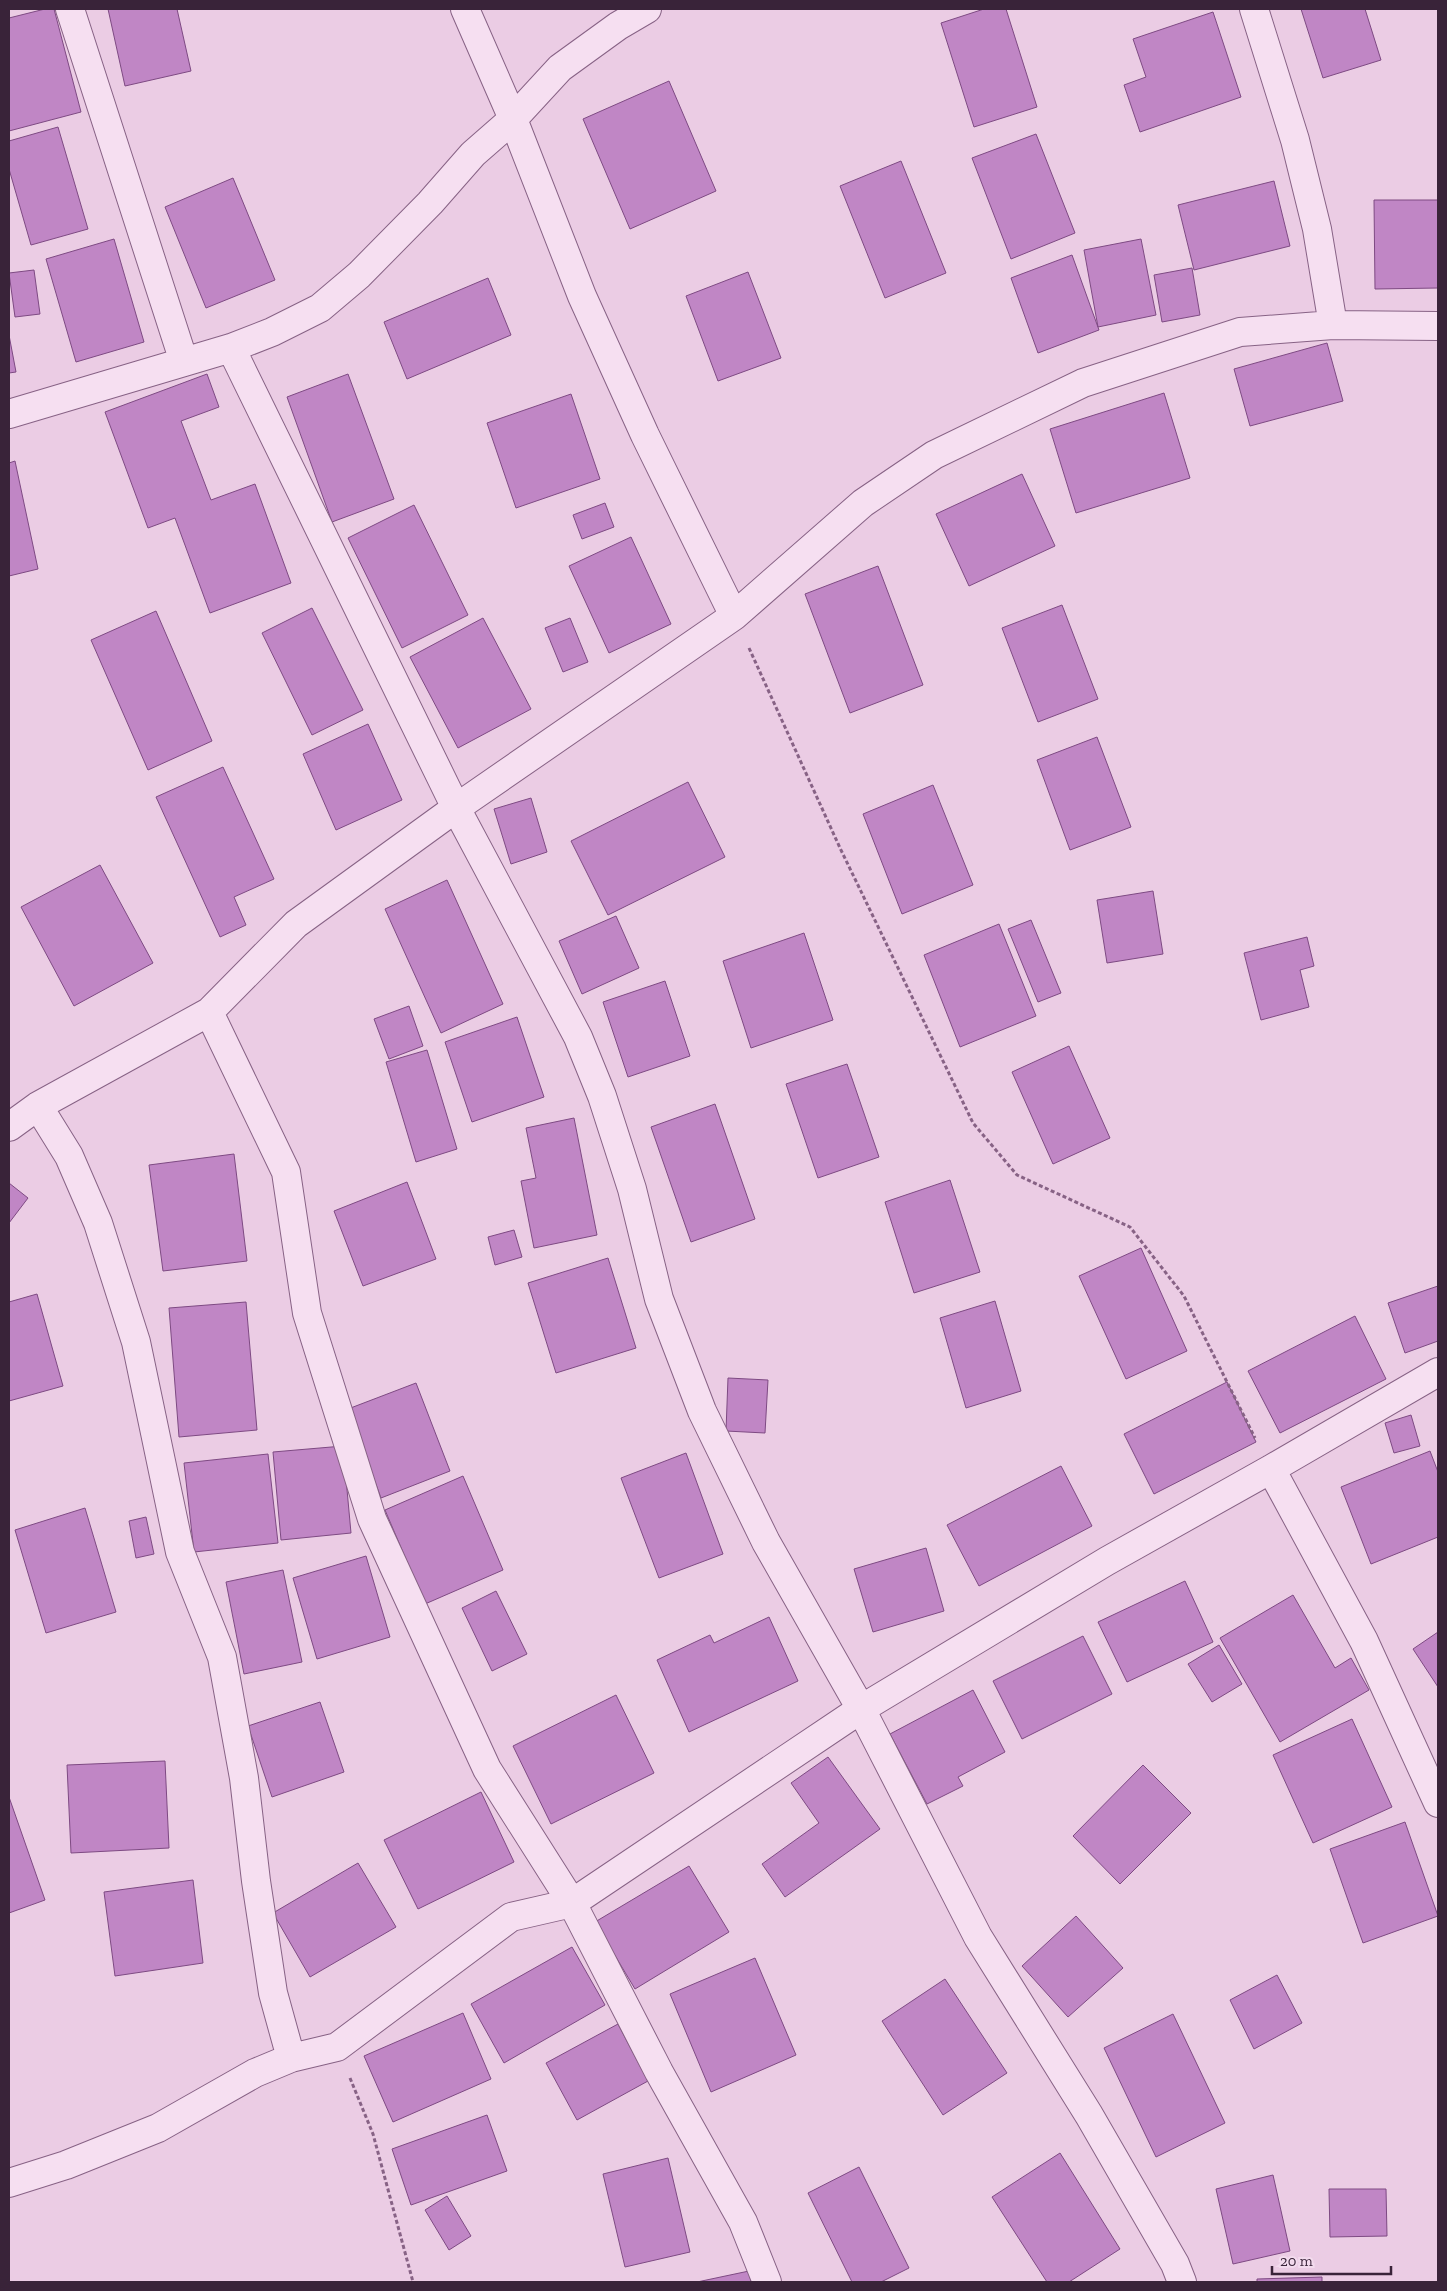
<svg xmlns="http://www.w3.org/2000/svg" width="1447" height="2291" font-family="'Zilla Slab',serif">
<rect width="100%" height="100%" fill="#ebcce4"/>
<path fill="#c086c5" stroke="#7e4a83" d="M 45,9 L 54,9 L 81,112 L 9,131 L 9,18 Z
M 108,9 L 177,9 L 191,71 L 125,86 Z
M 984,9 L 1006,9 L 1037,107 L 974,127 L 941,23 Z
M 1301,9 L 1365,9 L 1381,60 L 1323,78 Z
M 1213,12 L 1241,97 L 1140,132 L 1124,85 L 1146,77 L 1133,39 Z
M 669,81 L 716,191 L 630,229 L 583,119 Z
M 58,127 L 88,229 L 31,245 L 9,169 L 9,141 Z
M 1036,134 L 1075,233 L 1011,259 L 972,158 Z
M 901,161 L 946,273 L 885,298 L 840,186 Z
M 233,178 L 275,280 L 206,308 L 165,207 Z
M 1274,181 L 1290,246 L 1194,270 L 1178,205 Z
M 1374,200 L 1438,200 L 1438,288 L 1375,289 Z
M 114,239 L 144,342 L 76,362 L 46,259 Z
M 1141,239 L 1156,315 L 1098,327 L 1084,250 Z
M 1072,255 L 1099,330 L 1038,353 L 1011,278 Z
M 1192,268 L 1200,315 L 1162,322 L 1154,275 Z
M 34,270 L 40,314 L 15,317 L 9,273 Z
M 748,272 L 781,358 L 718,381 L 686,296 Z
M 488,278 L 511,335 L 407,379 L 384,322 Z
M 9,335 L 16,372 L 9,373 Z
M 1327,343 L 1343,401 L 1250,426 L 1234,369 Z
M 207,374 L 219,407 L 181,421 L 211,500 L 255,484 L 291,583 L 210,613 L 175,518 L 148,528 L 105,412 Z
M 348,374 L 394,499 L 332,522 L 287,397 Z
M 1164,393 L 1190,478 L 1076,513 L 1050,429 Z
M 571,394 L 600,479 L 516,508 L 487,423 Z
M 15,461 L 38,569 L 9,576 L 9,463 Z
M 1022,474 L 1055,546 L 969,586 L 936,514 Z
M 605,503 L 614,527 L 582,539 L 573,515 Z
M 414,505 L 468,615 L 402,648 L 348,538 Z
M 631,537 L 671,624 L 609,653 L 569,566 Z
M 878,566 L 923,685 L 850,713 L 805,594 Z
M 1062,605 L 1098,699 L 1038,722 L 1002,628 Z
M 312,608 L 363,710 L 312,735 L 262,633 Z
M 156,611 L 212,741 L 148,770 L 91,640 Z
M 483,618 L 531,709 L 458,748 L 410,657 Z
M 570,618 L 588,662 L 563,672 L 545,628 Z
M 368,724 L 402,800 L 336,830 L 303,754 Z
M 1097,737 L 1131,827 L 1070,850 L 1037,760 Z
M 223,767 L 274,879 L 234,897 L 246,925 L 220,937 L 156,797 Z
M 688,782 L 725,857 L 608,915 L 571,841 Z
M 933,785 L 973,885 L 902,914 L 863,814 Z
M 531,798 L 547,852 L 511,864 L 494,809 Z
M 100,865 L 153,963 L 74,1006 L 21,907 Z
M 447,880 L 503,1004 L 441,1033 L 385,909 Z
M 1153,891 L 1163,954 L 1107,963 L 1097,900 Z
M 616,916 L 639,968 L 582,994 L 559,941 Z
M 1031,920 L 1061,993 L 1038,1002 L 1008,929 Z
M 999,924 L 1036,1016 L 960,1047 L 924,955 Z
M 804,933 L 833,1020 L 751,1048 L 723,961 Z
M 1307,937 L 1314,966 L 1300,970 L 1309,1007 L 1261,1020 L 1244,953 Z
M 665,981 L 690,1056 L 628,1077 L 603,1002 Z
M 409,1006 L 423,1046 L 389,1059 L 374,1019 Z
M 517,1017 L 544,1097 L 472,1122 L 445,1042 Z
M 1069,1046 L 1110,1138 L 1053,1164 L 1012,1072 Z
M 427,1050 L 457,1149 L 416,1162 L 386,1062 Z
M 847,1064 L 879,1157 L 818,1178 L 786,1084 Z
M 715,1104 L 755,1219 L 691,1242 L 651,1127 Z
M 574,1118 L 597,1235 L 534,1248 L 521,1181 L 536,1178 L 526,1128 Z
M 234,1154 L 247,1261 L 163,1271 L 149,1165 Z
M 950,1180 L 980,1272 L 914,1293 L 885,1202 Z
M 407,1182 L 436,1259 L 363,1286 L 334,1211 Z
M 9,1183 L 28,1198 L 9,1223 Z
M 514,1230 L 522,1257 L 495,1265 L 488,1237 Z
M 1141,1248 L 1187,1351 L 1126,1379 L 1079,1276 Z
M 608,1258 L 636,1348 L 556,1373 L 528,1283 Z
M 1438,1286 L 1438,1341 L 1405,1353 L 1388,1303 Z
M 37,1294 L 63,1386 L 9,1401 L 9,1302 Z
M 995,1301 L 1021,1391 L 966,1408 L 940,1318 Z
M 246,1302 L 257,1430 L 179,1437 L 169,1308 Z
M 1355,1316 L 1386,1379 L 1280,1433 L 1248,1371 Z
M 728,1378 L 768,1380 L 765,1433 L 726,1431 Z
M 1227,1382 L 1256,1442 L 1154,1494 L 1124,1434 Z
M 416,1383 L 450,1471 L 381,1498 L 348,1409 Z
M 1411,1415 L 1420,1446 L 1394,1453 L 1385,1423 Z
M 343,1446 L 351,1533 L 281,1540 L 273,1452 Z
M 1430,1451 L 1438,1472 L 1438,1537 L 1371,1564 L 1341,1487 Z
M 686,1453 L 723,1554 L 659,1578 L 621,1478 Z
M 268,1454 L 278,1543 L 194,1552 L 184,1463 Z
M 1061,1466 L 1092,1526 L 979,1586 L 947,1525 Z
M 463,1476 L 503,1570 L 425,1604 L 385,1510 Z
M 85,1508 L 116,1612 L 46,1633 L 15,1530 Z
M 146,1517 L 154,1554 L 136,1558 L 129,1521 Z
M 926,1548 L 944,1611 L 873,1632 L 854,1569 Z
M 366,1556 L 390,1637 L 317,1659 L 293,1578 Z
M 283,1570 L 302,1662 L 244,1674 L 226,1582 Z
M 1185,1581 L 1213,1642 L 1127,1682 L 1098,1622 Z
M 496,1591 L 527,1654 L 492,1671 L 462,1608 Z
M 1293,1595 L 1335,1668 L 1351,1658 L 1369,1690 L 1280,1742 L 1220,1638 Z
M 769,1617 L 798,1681 L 689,1732 L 657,1660 L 710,1635 L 714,1643 Z
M 1438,1632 L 1438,1687 L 1413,1649 Z
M 1083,1636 L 1112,1694 L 1022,1739 L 993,1681 Z
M 1219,1645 L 1242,1684 L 1212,1702 L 1188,1664 Z
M 973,1690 L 1005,1752 L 958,1777 L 963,1786 L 927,1804 L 890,1734 Z
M 616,1695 L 654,1773 L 551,1824 L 513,1746 Z
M 320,1702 L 344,1772 L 272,1797 L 248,1726 Z
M 1352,1719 L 1392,1807 L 1313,1843 L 1273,1755 Z
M 828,1757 L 880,1829 L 785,1897 L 762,1864 L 819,1823 L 791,1783 Z
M 165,1761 L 169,1848 L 71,1853 L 67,1765 Z
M 1143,1765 L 1191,1813 L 1120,1884 L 1073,1836 Z
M 481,1792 L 514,1862 L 418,1909 L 384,1840 Z
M 9,1797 L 45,1900 L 9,1913 Z
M 1405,1822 L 1438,1916 L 1363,1943 L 1330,1849 Z
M 358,1863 L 396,1927 L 310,1977 L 273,1913 Z
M 689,1866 L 729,1932 L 635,1989 L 595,1922 Z
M 193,1880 L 203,1963 L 115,1976 L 104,1892 Z
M 1076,1916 L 1123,1968 L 1068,2017 L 1022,1966 Z
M 572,1947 L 605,2005 L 504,2063 L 471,2004 Z
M 755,1958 L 796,2055 L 711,2092 L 670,1994 Z
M 1277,1975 L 1302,2023 L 1254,2049 L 1230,2000 Z
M 945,1979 L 1007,2073 L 943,2115 L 882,2021 Z
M 463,2013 L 491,2079 L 393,2122 L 364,2056 Z
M 1173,2014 L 1225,2123 L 1156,2157 L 1104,2048 Z
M 618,2024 L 648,2081 L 577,2120 L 546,2063 Z
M 487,2115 L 507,2171 L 411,2205 L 392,2149 Z
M 1060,2153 L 1120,2249 L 1069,2282 L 1047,2282 L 992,2197 Z
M 668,2158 L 690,2252 L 625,2267 L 603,2174 Z
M 859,2167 L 909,2268 L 881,2282 L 852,2282 L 808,2193 Z
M 1273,2175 L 1290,2251 L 1233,2264 L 1216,2189 Z
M 1329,2189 L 1386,2189 L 1387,2236 L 1330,2237 Z
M 447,2196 L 471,2236 L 449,2250 L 425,2210 Z
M 749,2271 L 751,2282 L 697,2282 Z
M 1322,2277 L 1322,2282 L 1257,2282 L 1257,2279 Z"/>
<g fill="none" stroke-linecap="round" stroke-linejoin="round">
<defs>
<path id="minor" d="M 70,9 L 184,362
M 465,9 L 513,119 L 582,296 L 645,435 L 734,616
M 1254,9 L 1295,140 L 1317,229 L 1333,325
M 231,348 L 456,808 L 578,1037 L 602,1096 L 632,1189 L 659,1299 L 702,1411 L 766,1542 L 861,1709 L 978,1937 L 1089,2115 L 1175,2264 L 1182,2282
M 9,414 L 231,348 L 272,332 L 320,308 L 359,275 L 430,203 L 473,154 L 513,119 L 560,68 L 618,26 L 647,9
M 209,1012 L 286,1172 L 307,1313 L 372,1519 L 487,1769 L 572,1903 L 659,2072 L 743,2222 L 767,2282
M 38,1106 L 69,1156 L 98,1223 L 136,1342 L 180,1552 L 222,1657 L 244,1778 L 256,1881 L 273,1993 L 291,2058
M 9,1127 L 38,1106 L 209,1012 L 296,924 L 456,808 L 734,616 L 863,503 L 934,455 L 1083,383 L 1240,332 L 1333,325 L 1438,326
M 1271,1469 L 1364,1641 L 1438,1803
M 9,2183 L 66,2165 L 158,2128 L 255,2073 L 291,2058 L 337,2047 L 511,1917 L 572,1903 L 861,1709 L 1107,1561 L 1271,1469 L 1438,1372"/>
</defs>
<use href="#minor" stroke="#876285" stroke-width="30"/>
<path stroke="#876285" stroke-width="3" stroke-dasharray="4 2.5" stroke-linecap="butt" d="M 749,648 L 840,848 L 973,1123 L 1017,1175 L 1130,1227 L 1184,1296 L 1255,1438
M 350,2078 L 373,2134 L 413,2282"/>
<use href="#minor" stroke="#f6dff1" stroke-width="28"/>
</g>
<rect width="1447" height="2291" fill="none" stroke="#392339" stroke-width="20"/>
<path d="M1272 2266v8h119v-8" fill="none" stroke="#392339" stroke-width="2.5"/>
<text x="1280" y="2266" font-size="15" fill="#392339" stroke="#f3dbee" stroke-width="4" paint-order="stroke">20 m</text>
</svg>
